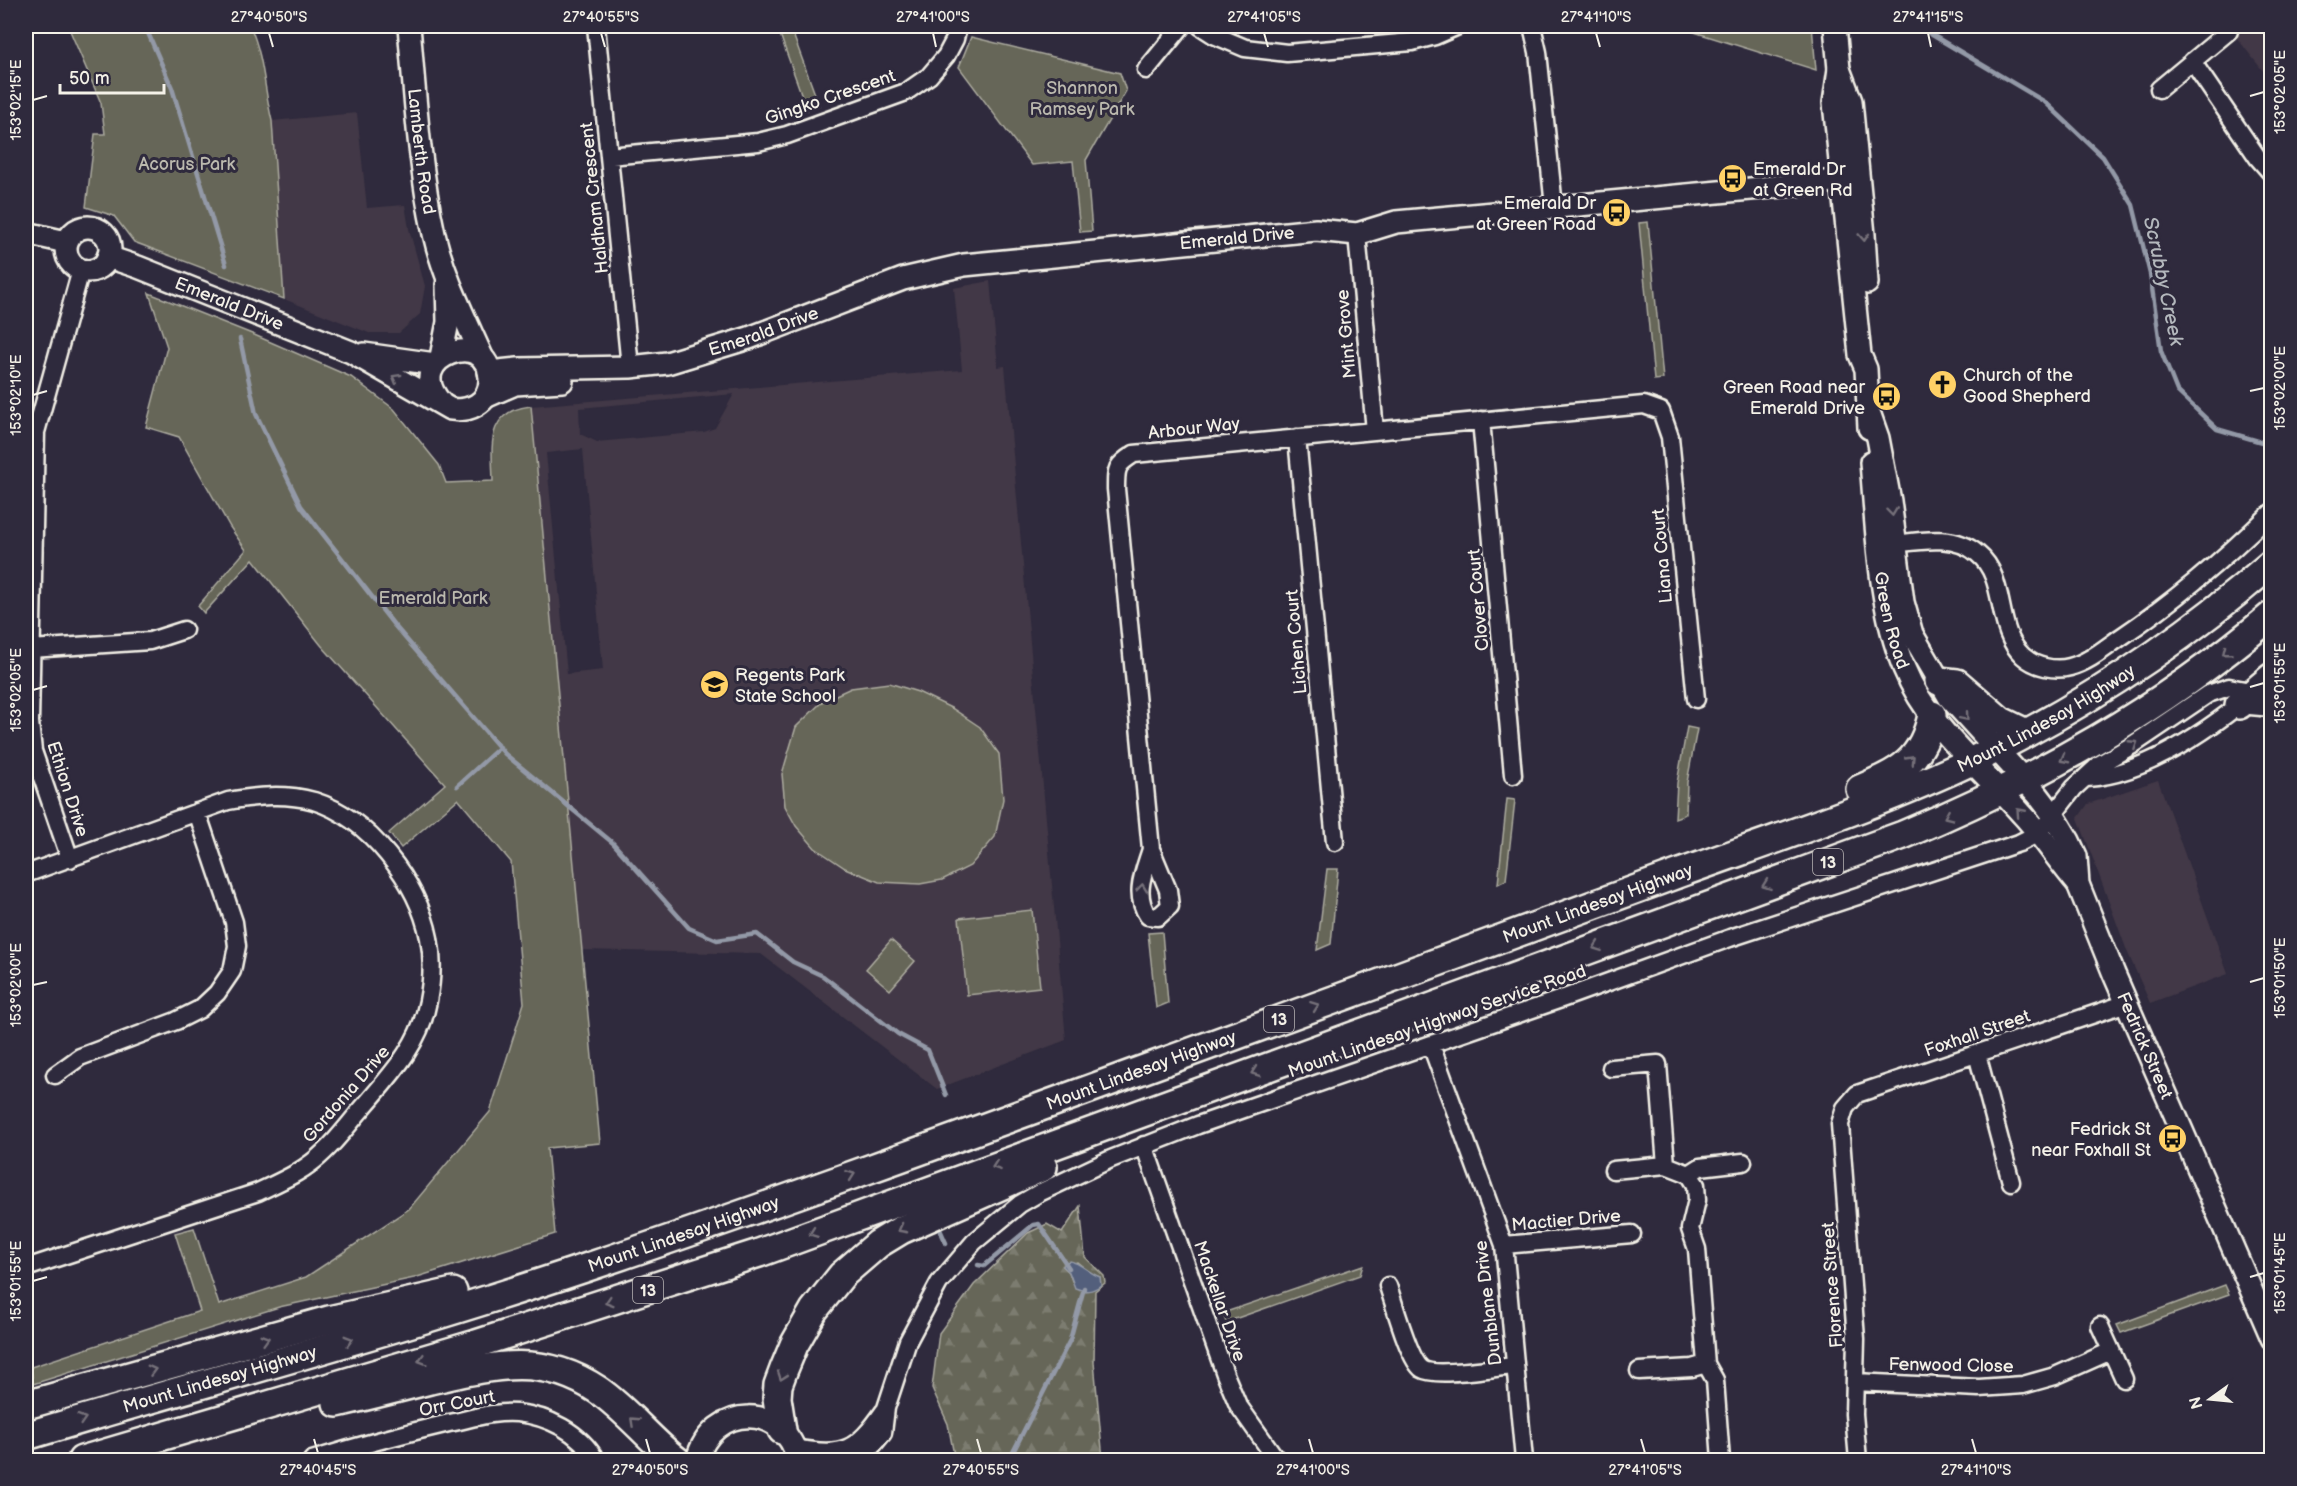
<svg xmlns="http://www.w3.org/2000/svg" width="2297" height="1486" font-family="'Balsamiq Sans',sans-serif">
<defs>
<pattern id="forest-firs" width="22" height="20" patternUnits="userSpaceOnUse" patternTransform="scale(1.5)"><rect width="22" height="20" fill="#666658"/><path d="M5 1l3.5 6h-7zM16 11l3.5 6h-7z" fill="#7c7c70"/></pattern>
</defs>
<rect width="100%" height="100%" fill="#2f2a3d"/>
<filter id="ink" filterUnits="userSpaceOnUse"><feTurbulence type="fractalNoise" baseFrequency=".0167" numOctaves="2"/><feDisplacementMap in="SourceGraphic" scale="12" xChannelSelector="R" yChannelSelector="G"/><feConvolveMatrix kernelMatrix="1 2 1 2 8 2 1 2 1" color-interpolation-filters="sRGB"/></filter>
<g filter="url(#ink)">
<path fill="#423846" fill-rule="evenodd" d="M 2231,26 L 2271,26 L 2271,81 L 2229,28 Z
M 357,113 L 367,208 L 405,205 L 409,229 L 425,286 L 420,314 L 399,333 L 369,333 L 284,299 L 272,121 Z
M 990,281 L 998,367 L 1005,366 L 1066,1040 L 937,1089 L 761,954 L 581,950 L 531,406 L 962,370 L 954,288 ZM 734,394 L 715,428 L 704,432 L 597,442 L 580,434 L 579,408 ZM 583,449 L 603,670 L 567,674 L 546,453 ZM 889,683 L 918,692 L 953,709 L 980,727 L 970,866 L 942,880 L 920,884 L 796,727 L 823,701 L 851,688 Z
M 2158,780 L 2228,974 L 2150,1003 L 2127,951 L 2078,818 L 2088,804 Z"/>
<path fill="#666658" stroke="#adaca0" stroke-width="1.5" d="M 68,26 L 250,26 C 264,57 264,89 272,121 L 284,299 L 134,242 L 114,216 L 86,207 L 95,134 L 105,134 L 101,103 Z
M 777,26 L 790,26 L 819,105 L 807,110 Z
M 1675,26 L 1812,26 L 1816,70 Z
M 971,37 L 1120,73 L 1126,91 L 1086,160 L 1092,231 L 1080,232 L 1073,161 L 1032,165 L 959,67 Z
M 1648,222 L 1663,379 L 1654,380 L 1639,223 Z
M 149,293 L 252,334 L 351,377 L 394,409 L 439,465 L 446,483 L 493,481 C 492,446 485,411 531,406 L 600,1143 L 547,1148 L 555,1234 L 414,1278 L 279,1307 L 33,1384 L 31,1367 L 200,1311 L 175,1233 L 194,1228 L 219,1305 L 306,1277 L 409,1209 L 490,1112 L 524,1003 L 511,862 L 458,799 L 401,848 L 389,833 L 445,784 L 321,645 L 253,559 L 204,613 L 198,606 L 246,550 L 230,527 L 179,437 L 146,427 L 167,347 Z
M 889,683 L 918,692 L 953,709 L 980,727 L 999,754 L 1003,799 L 995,837 L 970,866 L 942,880 L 920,884 L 879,882 L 845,868 L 815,848 L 796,826 L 785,806 L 782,774 L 796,727 L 823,701 L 851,688 Z
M 1687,727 L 1697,729 L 1687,782 L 1686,814 L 1675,818 L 1677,783 Z
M 1507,799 L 1515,800 L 1506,880 L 1498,884 Z
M 1327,869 L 1338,869 L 1331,944 L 1317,950 Z
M 1032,910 L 1040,987 L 967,995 L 959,918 Z
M 1162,932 L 1168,1003 L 1156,1008 L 1148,933 Z
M 891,940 L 915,961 L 890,990 L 866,969 Z
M 1363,1265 L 1360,1275 L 1226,1322 L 1223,1313 Z
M 2225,1285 L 2229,1294 L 2121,1333 L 2117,1325 Z"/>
<path fill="url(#forest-firs)" stroke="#adaca0" stroke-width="1.5" fill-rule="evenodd" d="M 1080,1206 L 1085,1257 L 1104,1276 L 1105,1283 L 1095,1291 L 1094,1362 L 1103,1460 L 955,1460 L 948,1424 L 932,1388 L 939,1333 L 974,1285 L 1028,1233 L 1047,1224 L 1062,1233 ZM 1077,1262 L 1092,1274 L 1100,1277 L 1100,1285 L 1072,1281 L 1069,1272 L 1063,1266 Z"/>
<path fill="#525f7b" stroke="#9399a7" stroke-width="1.5" d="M 1070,1261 C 1081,1263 1089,1273 1100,1277 L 1101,1285 C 1092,1292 1085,1292 1075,1288 L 1069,1272 L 1063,1266 L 1066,1262 Z"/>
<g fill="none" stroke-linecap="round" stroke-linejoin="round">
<path stroke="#9399a7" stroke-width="4.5" d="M 145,26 L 172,88 L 226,265
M 1917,26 L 2045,102 L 2103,157 L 2133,205 L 2150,274 L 2161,351 L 2177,391 L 2217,429 L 2272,445
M 240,339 L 256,414 L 301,506 L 394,625 L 505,754 L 613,843 L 689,928 L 717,940 L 757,934 L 793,962 L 823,976 L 898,1034 L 928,1050 L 946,1095
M 457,786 L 500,747
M 938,1225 L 946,1243
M 978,1265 L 984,1266 L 1033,1225 L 1039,1224 L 1069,1268
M 1009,1460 L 1070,1340 L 1084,1288"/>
<defs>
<path id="minor" d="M 596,26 L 630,367
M 1200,26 L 1214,35 L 1245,48 L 1287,53 L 1412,42 L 1435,36 L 1458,26
M 1532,26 L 1538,52 L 1554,207
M 2192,61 L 2258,158 L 2272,174
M 1146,70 L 1182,26
M 2159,89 L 2229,31
M 609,156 L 758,142 L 787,135 L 906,92 L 929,76 L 946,56 L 955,39 L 958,26
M 1357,234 L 1375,431
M 1481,420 L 1513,775
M 1297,438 L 1335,842
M 1886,545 C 1916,542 1952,532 1978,554 C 2008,578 1994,630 2023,656 C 2035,667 2055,671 2070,667 C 2089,662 2105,648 2121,637 C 2176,600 2225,558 2272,512
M 31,649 L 150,641 L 184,630
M 2087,778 C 2141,775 2198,737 2239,705 L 2272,708
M 1151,849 C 1144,872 1133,894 1148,916 L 1158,917 L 1170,906 L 1168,890 L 1151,849 L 1116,489 C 1116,468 1116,465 1134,454 L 1644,405 L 1661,411 L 1670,437 L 1696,699
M 70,859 L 33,751 L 30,722 L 36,432 L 81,270
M 26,874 L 228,801 C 257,796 285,793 314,801 C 369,818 418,882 429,938 C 433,958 432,981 428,1001 C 420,1046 388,1078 360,1111 C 348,1125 337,1140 324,1152 C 305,1171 281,1181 258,1192 L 26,1268
M 1431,1045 L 1504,1245 L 1524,1460
M 1977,1054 L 2011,1182
M 1611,1068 L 1658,1064 L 1666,1165 L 1689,1174 L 1696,1185 L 1697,1200 L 1690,1229 L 1697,1249 L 1706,1364 L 1715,1380 L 1721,1460
M 55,1075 L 80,1057 L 176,1021 L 200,1009 L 217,993 L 232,971 L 237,946 L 234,922 L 197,812
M 1144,1145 L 1225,1374 L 1238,1405 L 1277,1460
M 1613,1170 L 1666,1165
M 1689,1174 L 1700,1167 L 1743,1162
M 1504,1245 L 1632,1234
M 1388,1286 C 1394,1303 1409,1360 1422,1369 C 1436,1378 1496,1367 1515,1366
M 2100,1326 L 2124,1379
M 1639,1371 L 1692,1368 L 1706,1364
M 1855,1382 L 1979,1388 L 2023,1385 L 2055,1376 L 2111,1351
M 795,1448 C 844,1457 856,1451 884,1411
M 312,1460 C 357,1446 402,1434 449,1423 C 470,1419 494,1411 517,1413 C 548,1416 580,1432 596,1460
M 856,1460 L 864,1456 L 883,1433 L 886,1408 L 908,1341 L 939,1283 L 974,1242 L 1020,1204 L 1039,1193 L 1111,1159 L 1198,1125 L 1567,997 L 1730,938 L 2019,843 L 2039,833 L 2074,788 L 2100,764 L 2131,746 L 2208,694 L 2229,687 L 2272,695
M 1858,1460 L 1854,1414 L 1856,1339 L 1840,1124 L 1845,1108 L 1857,1094 L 2127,1003"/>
<g id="tertiary">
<path id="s1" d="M 409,26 C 415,95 419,166 434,234 C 444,278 466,320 484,361"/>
<path d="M 1835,26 L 1839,69 L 1851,101 L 1864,235 L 1867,283"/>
<path d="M 1839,69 L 1834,103 L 1860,355 L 1866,369 L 1869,428"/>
<circle cx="88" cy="249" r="22"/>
<path d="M 26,233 L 66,242"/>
<path id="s2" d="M 108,257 L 138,267 L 351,352 L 450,409 C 469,412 489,404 490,381 C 493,325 397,356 442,404"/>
<path d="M 364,354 L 435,364"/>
<path d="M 441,357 L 448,322 L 447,285"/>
<path id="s3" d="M 489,372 L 518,369 L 630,367 L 667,363 L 749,338 L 903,279 L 964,265 L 1316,230 L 1357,234 L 1396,222 L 1858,179"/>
<path d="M 485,397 L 515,384 L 562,381"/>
<path id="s4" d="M 1870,415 L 1878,438 L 1890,501 L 1903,602 L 1912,634 L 1949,697 L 2038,795 L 2054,816 L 2069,841 L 2076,856 L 2078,884 L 2114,974 L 2272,1338"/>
<path id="s5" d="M 1871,462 C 1877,530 1878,604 1904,668 C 1928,727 1980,767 2021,813 C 2042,835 2058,861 2078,884"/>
<path d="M 697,1460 C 712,1403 785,1402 798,1460"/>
</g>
<g id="trunk">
<path d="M 1939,681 L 1957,683 L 2001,721 L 2026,733"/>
<path d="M 2239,705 L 2272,677"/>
<path d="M 1860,789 C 1899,772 1923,761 1932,715"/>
<path d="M 337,1403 C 368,1396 399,1388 430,1380 C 491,1366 542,1352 598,1390 C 627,1410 649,1439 676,1460"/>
<path d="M 26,1405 L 329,1320 L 453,1292"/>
<path d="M 782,1430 L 777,1398 L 778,1385 L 784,1369 L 794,1345 L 814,1310 L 842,1275 L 878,1244 L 901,1230 L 1043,1167"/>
<path id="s6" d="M 26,1436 C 212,1380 400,1330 585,1268 C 850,1179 1112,1080 1375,985 C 1474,949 1573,912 1672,876 C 1774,839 1880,805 1978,758 C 2083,707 2183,640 2272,563"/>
<path d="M 82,1460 L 476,1344 L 759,1253 L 1903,835 C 2039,778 2159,711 2272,615"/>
</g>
</defs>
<use href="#minor" stroke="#f4f1e8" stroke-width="21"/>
<use href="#tertiary" stroke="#f4f1e8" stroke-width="26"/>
<use href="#trunk" stroke="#f4f1e8" stroke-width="32"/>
<use href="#minor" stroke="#2f2a3d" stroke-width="16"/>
<use href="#tertiary" stroke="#2f2a3d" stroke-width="21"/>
<use href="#trunk" stroke="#2f2a3d" stroke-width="27"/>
</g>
<defs><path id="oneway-chevron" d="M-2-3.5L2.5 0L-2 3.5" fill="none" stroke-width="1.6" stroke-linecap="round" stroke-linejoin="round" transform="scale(1.5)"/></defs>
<g stroke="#747079">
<use href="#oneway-chevron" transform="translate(1864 237) rotate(86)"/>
<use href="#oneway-chevron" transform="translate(396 378) rotate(-150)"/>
<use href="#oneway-chevron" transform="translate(1892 512) rotate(83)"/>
<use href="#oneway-chevron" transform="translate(2226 652) rotate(142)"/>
<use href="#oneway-chevron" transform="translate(1965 717) rotate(49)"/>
<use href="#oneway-chevron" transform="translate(2134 744) rotate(-33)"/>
<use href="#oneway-chevron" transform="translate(1911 759) rotate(-46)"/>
<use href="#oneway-chevron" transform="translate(2064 759) rotate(152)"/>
<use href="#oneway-chevron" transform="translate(2020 812) rotate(-132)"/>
<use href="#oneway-chevron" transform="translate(1948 816) rotate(157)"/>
<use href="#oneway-chevron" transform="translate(1766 885) rotate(160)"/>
<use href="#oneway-chevron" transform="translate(1142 888) rotate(-84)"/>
<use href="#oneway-chevron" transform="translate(1597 947) rotate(160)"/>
<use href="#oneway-chevron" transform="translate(1315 1006) rotate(-20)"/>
<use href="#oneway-chevron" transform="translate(1255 1072) rotate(160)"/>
<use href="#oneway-chevron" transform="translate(996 1166) rotate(160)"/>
<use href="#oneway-chevron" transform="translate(851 1175) rotate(-20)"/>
<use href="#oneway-chevron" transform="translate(902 1229) rotate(152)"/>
<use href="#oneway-chevron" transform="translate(813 1233) rotate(160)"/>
<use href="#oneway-chevron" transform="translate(609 1302) rotate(163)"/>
<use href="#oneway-chevron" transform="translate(265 1339) rotate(-16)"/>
<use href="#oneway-chevron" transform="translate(349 1340) rotate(-16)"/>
<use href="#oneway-chevron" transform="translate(422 1360) rotate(164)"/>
<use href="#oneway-chevron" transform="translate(152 1370) rotate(-15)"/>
<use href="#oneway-chevron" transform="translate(782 1376) rotate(109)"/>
<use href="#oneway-chevron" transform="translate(82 1419) rotate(-17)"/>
<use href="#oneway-chevron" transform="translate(634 1421) rotate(-137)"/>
</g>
</g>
<path fill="none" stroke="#f4f1e8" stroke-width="2" d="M 269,33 L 273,47M 601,33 L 605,47M 933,33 L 936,47M 1264,33 L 1268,47M 1596,33 L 1600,47M 1928,33 L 1931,47M 2250,96 L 2264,92M 33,100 L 47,96M 2250,391 L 2264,388M 33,395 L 47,391M 2250,687 L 2264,683M 33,690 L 47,686M 2250,982 L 2264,978M 33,985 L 47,982M 2250,1277 L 2264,1273M 33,1281 L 47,1277M 314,1439 L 318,1453M 646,1439 L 650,1453M 977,1439 L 981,1453M 1309,1439 L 1313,1453M 1641,1439 L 1645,1453M 1972,1439 L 1976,1453"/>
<defs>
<symbol id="bus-disc" viewBox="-11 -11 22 22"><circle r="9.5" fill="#ffd166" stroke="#2f2a3d"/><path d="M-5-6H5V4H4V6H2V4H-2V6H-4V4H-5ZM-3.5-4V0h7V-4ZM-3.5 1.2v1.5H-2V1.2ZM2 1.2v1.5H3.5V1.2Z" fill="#111"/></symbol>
<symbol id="church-disc" viewBox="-11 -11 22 22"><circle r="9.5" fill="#ffd166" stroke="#2f2a3d"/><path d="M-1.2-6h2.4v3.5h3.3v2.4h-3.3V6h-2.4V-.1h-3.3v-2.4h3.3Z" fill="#111"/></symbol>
<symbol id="school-disc" viewBox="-11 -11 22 22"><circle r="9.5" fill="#ffd166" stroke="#2f2a3d"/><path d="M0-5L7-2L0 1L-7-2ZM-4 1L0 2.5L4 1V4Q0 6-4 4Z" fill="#111"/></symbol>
</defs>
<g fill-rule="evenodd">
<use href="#bus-disc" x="1716" y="162" width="33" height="33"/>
<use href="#bus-disc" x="1600" y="196" width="33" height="33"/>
<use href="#church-disc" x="1926" y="368" width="33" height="33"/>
<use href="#bus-disc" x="1870" y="380" width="33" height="33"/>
<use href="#school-disc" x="698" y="668" width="33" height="33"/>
<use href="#bus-disc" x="2156" y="1122" width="33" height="33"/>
</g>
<g text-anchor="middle" stroke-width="6" stroke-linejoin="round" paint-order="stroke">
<g fill="#2f2a3d" stroke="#b9b5b5" stroke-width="1.5">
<rect x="1813" y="849" width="30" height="26" rx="4.5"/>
<rect x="1264" y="1006" width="30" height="26" rx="4.5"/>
<rect x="633" y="1277" width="30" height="26" rx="4.5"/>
</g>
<g font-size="16" font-weight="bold" fill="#f4f1e8">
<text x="1828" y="868">13</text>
<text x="1279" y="1025">13</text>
<text x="648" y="1296">13</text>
</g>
<g font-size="18" fill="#bbb9ae" stroke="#2f2a3d">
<text x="1082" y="94">Shannon<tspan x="1082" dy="21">Ramsey Park</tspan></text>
<text x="187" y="170">Acorus Park</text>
<text x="433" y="604">Emerald Park</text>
</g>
<g font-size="18" fill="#f4f1e8" stroke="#2f2a3d">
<text transform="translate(830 97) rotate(-19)" y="6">Gingko Crescent</text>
<text dy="6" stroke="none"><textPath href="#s1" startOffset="126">Lamberth Road</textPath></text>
<text transform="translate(594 198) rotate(-96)" y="6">Haldham Crescent</text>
<text dy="6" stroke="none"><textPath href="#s3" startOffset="766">Emerald Drive</textPath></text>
<text dy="6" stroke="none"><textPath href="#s2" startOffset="130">Emerald Drive</textPath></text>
<text dy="6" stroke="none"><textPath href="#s3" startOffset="280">Emerald Drive</textPath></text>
<text transform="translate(1346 334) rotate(-95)" y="6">Mint Grove</text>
<text transform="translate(1194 428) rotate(-6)" y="6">Arbour Way</text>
<text transform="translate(1662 556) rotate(-95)" y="6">Liana Court</text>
<text transform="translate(1478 600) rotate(-95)" y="6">Clover Court</text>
<text dy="6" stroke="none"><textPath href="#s5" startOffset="160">Green Road</textPath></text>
<text transform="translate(1296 642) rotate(-95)" y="6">Lichen Court</text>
<text dy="6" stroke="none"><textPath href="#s6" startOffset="2146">Mount Lindesay Highway</textPath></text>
<text transform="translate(68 789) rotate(72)" y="6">Ethion Drive</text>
<text dy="6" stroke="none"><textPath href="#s6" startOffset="1660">Mount Lindesay Highway</textPath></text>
<text transform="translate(1437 1021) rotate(-19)" y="6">Mount Lindesay Highway Service Road</text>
<text transform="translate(1977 1033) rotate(-19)" y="6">Foxhall Street</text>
<text dy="6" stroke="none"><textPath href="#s4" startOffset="704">Fedrick Street</textPath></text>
<text dy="6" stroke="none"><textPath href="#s6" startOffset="1174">Mount Lindesay Highway</textPath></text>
<text transform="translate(346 1094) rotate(-49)" y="6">Gordonia Drive</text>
<text transform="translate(1566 1220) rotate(-5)" y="6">Mactier Drive</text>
<text dy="6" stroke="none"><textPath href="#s6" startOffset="688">Mount Lindesay Highway</textPath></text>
<text transform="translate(1832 1285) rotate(-94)" y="6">Florence Street</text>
<text transform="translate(1220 1301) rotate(71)" y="6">Mackellar Drive</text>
<text transform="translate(1488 1303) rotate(-97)" y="6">Dunblane Drive</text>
<text transform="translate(1951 1365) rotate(1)" y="6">Fenwood Close</text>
<text dy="6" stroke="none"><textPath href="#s6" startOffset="202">Mount Lindesay Highway</textPath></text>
<text transform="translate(457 1403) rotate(-11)" y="6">Orr Court</text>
</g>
<g font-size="18" fill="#f4f1e8" stroke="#2f2a3d" text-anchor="start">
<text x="1753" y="175">Emerald Dr<tspan x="1753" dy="21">at Green Rd</tspan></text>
<text x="1596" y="209" text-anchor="end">Emerald Dr<tspan x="1596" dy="21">at Green Road</tspan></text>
<text x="1963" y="381">Church of the<tspan x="1963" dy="21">Good Shepherd</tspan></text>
<text x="1865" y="393" text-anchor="end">Green Road near<tspan x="1865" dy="21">Emerald Drive</tspan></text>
<text x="735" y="681">Regents Park<tspan x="735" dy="21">State School</tspan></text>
<text x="2151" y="1135" text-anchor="end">Fedrick St<tspan x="2151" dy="21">near Foxhall St</tspan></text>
</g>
<g font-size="20" font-style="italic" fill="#b3b7bc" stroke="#2f2a3d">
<text transform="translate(2164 281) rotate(78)" y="7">Scrubby Creek</text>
</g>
</g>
<rect width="2297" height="1486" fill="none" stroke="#2f2a3d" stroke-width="66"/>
<g transform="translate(2210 1399) rotate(255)" stroke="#2f2a3d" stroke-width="4.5" paint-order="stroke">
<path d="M0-4.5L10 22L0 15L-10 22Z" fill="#f4f1e8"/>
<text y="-9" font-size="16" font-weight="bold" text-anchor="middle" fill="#f4f1e8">N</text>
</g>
<path d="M60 84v9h104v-9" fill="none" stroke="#f4f1e8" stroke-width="3"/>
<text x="69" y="84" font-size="18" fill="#f4f1e8" stroke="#2f2a3d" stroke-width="4.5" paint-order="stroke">50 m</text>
<rect x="33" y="33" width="2231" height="1420" fill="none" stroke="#f4f1e8" stroke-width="2"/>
<g font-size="15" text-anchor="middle" fill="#f4f1e8">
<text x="269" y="22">27°40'50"S</text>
<text x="601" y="22">27°40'55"S</text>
<text x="933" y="22">27°41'00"S</text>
<text x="1264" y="22">27°41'05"S</text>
<text x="1596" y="22">27°41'10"S</text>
<text x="1928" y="22">27°41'15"S</text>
<text transform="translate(2280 92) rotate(-90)" y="5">153°02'05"E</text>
<text transform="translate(16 100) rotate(-90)" y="5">153°02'15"E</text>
<text transform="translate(2280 388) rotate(-90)" y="5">153°02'00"E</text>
<text transform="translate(16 395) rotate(-90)" y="5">153°02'10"E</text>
<text transform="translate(2280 683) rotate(-90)" y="5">153°01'55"E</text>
<text transform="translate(16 690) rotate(-90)" y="5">153°02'05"E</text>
<text transform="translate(2280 978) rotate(-90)" y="5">153°01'50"E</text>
<text transform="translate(16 985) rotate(-90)" y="5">153°02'00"E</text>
<text transform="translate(2280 1273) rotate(-90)" y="5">153°01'45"E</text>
<text transform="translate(16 1281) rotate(-90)" y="5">153°01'55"E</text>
<text x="318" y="1475">27°40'45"S</text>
<text x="650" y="1475">27°40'50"S</text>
<text x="981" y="1475">27°40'55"S</text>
<text x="1313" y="1475">27°41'00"S</text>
<text x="1645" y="1475">27°41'05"S</text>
<text x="1976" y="1475">27°41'10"S</text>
</g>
</svg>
